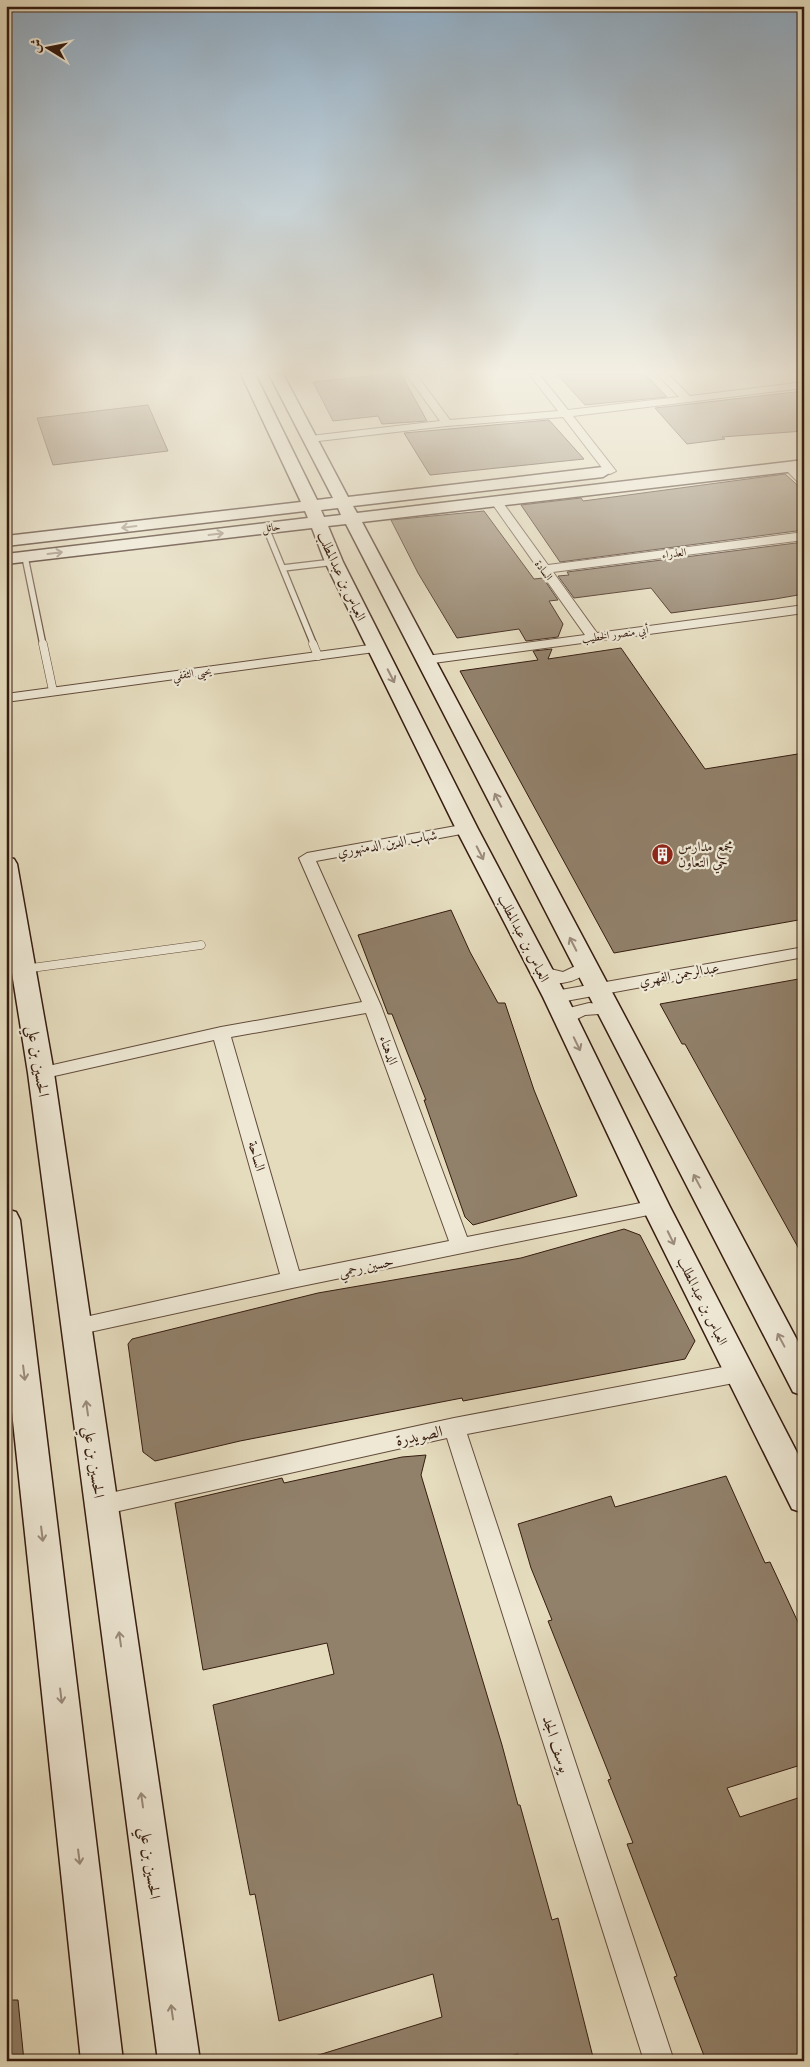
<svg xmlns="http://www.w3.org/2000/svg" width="810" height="2067" font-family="'Libre Caslon Text',Amiri,serif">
<rect width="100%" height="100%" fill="#e5dcbe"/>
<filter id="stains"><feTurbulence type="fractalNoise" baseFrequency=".004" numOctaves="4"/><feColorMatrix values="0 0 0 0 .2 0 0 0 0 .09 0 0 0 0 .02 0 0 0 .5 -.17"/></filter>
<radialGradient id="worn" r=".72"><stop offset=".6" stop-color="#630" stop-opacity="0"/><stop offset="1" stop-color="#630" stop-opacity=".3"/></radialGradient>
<path fill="#91806a" stroke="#361c10" d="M 388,374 L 401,374 L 427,421 L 382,424 L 378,416 L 333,421 L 313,382 Z
M 557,374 L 645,374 L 667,397 L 585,405 Z
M 804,391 L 804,431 L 722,437 L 725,439 L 687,444 L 655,408 Z
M 148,405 L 168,451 L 53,465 L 37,418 Z
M 549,420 L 584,459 L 430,475 L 404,433 Z
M 785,474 L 804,491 L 804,530 L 560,562 L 521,505 L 581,498 L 583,501 Z
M 484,511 L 534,579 L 543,578 L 558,600 L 549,601 L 563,624 L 558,637 L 526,641 L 519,629 L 457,638 L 418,573 L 391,520 Z
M 804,542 L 804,594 L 775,599 L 671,613 L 651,588 L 574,598 L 558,576 L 569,575 L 567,572 Z
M 621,648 L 705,769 L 804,753 L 804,919 L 614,953 L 460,671 L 538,660 L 533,651 L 552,649 L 548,659 Z
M 451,910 L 470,952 L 498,1003 L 505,1003 L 534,1090 L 577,1196 L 473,1225 L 465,1217 L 424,1100 L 426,1100 L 392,1014 L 388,1014 L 358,935 Z
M 804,978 L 804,1258 L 685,1044 L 682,1044 L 660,1004 Z
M 624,1229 L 640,1235 L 695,1341 L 685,1359 L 463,1401 L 462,1398 L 240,1441 L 155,1461 L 143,1452 L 128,1344 L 132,1339 L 318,1293 L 521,1258 Z
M 426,1455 L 421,1475 L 502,1745 L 518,1805 L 520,1805 L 552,1920 L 558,1918 L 594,2061 L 519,2061 L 518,2054 L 490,2061 L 313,2061 L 312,2057 L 442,2017 L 433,1974 L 279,2021 L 255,1894 L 250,1895 L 213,1705 L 334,1674 L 327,1643 L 203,1670 L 175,1503 L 282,1478 L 284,1483 L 402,1457 Z
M 726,1476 L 765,1563 L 770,1562 L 804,1635 L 804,1764 L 727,1788 L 740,1817 L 804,1796 L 804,2061 L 706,2061 L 674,1977 L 677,1976 L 627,1844 L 633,1843 L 608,1780 L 611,1779 L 548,1621 L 552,1620 L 531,1568 L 518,1524 L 611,1496 L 615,1507 Z
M 6,2000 L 18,2000 L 24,2061 L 6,2061 Z"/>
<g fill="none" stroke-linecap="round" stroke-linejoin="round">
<defs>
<path id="lane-far1" d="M 266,528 L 314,645
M 25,557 L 43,645
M 283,568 L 334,562"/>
<path id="lane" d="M 43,644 L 53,691
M 313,644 L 318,656
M 24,969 L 201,945"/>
<path id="street" d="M 406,374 L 416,374 L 450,420 L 558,411 L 529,374 L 539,374 L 568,410 L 679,397 L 657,374 L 668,374 L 690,396 L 804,382 L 804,388 L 573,416 L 616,471 L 610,474 L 606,473 L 563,417 L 447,426 L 310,442 L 305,439 L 310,436 L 440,421 Z
M 789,464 L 804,475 L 804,485 L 800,484 L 783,467 Z
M 497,499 L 501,500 L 548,565 L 804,532 L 804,540 L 553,572 L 597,633 L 804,605 L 804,613 L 426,664 L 421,663 L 419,660 L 421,657 L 426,656 L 585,635 L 491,502 Z
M 377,644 L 382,645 L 384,648 L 382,651 L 6,702 L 6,694 Z
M 467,824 L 475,829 L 472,832 L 316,861 L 381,1006 L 467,1237 L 656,1200 L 663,1202 L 666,1207 L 663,1212 L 292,1288 L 76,1335 L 69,1333 L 66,1327 L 69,1321 L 76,1319 L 280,1274 L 214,1040 L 41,1079 L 35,1077 L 32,1073 L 35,1069 L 221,1027 L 362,1002 L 299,858 L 307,853 ZM 366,1013 L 449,1241 L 299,1271 L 231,1037 Z
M 804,947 L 804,957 L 555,1003 L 549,1001 L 546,997 L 549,993 L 555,991 Z
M 584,962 L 590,963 L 592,967 C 582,983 545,991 534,973 L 536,969 L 542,967 L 563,972 Z
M 589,1003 L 612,1005 L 615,1009 L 612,1013 L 585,1015 L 565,1025 L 559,1023 L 556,1019 L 569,1008 Z
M 739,1364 L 747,1367 L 750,1373 L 747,1379 L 739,1382 L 467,1434 L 674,2061 L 644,2061 L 447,1438 L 101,1515 L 93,1512 L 90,1505 L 93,1498 L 101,1495 L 454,1418 Z"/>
<path id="secondary" d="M 241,374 L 255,374 L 317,500 L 333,498 L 269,374 L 283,374 L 348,497 L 603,467 L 611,472 L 603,477 L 353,506 L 357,513 L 804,460 L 804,470 L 362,522 L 804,1353 L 804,1396 L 793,1392 L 346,524 L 328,526 L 343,562 L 478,829 L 567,997 L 670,1207 L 804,1466 L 804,1513 L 792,1509 L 642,1207 L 543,997 L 456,829 L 325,562 L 312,528 L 6,564 L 6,554 L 308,518 L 305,511 L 6,546 L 6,536 L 301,502 ZM 338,508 L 341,515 L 324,517 L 321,510 Z
M 6,857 L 14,859 L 17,864 L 54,1073 L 200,2061 L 158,2061 L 28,1073 L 6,935 Z
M 6,1209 L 16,1212 L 20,1220 L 123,2061 L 81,2061 L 6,1355 Z"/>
</defs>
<use href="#lane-far1" stroke="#624c3c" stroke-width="8"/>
<use href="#lane" stroke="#624c3c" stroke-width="9"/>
<use href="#street" stroke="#624c3c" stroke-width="2"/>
<use href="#secondary" stroke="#361c10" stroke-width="3"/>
<use href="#lane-far1" stroke="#eee8d5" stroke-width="5.5"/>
<use href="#lane" stroke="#eee8d5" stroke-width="8"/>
<use href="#street" fill="#eee8d5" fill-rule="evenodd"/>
<use href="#secondary" fill="#eee8d5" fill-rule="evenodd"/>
</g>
<defs><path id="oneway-shaft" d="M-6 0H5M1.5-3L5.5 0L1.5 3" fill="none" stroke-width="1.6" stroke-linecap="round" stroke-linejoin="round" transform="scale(1.25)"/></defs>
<g stroke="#9b8c7c">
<use href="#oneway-shaft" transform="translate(129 527) rotate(173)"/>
<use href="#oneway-shaft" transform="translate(216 534) rotate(-7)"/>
<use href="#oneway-shaft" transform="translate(55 553) rotate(-7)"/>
<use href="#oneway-shaft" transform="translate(391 676) rotate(63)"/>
<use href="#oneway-shaft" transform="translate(498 800) rotate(-117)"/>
<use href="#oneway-shaft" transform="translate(480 853) rotate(63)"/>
<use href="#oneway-shaft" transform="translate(573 944) rotate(-117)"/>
<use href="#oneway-shaft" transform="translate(577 1044) rotate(64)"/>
<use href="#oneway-shaft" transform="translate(697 1181) rotate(-118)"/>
<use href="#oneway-shaft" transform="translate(671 1238) rotate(64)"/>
<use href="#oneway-shaft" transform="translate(781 1340) rotate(-118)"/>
<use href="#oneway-shaft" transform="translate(24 1373) rotate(83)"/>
<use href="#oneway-shaft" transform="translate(87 1408) rotate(-98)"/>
<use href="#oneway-shaft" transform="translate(42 1534) rotate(83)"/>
<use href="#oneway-shaft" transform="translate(120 1639) rotate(-98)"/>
<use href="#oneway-shaft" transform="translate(61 1696) rotate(83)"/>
<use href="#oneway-shaft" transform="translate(142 1800) rotate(-98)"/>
<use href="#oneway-shaft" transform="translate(79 1857) rotate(83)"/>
<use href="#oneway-shaft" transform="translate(172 2012) rotate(-98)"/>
</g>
<linearGradient id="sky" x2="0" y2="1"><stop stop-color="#8faac0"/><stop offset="0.56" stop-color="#f3efe2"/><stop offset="1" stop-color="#f3efe2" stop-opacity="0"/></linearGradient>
<rect width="810" height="664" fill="url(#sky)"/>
<defs>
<symbol id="building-disc" viewBox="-11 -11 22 22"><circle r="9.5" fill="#8f2418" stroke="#eee8d5"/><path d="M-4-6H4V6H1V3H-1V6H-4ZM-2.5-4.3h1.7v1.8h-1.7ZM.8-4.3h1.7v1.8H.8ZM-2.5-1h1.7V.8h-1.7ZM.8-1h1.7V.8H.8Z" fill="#fff"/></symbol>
</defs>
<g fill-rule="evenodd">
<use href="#building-disc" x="650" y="842" width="25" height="25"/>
</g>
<g text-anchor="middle" stroke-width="4.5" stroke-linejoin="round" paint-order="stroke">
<g font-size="11" fill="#361c10" stroke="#eee8d5">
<text transform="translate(271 527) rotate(-7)" y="4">حائل</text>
<text transform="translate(674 553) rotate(-7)" y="4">العذراء</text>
<text transform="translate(544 570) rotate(54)" y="4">السادة</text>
<text transform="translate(615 634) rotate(-8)" y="4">أبي منصور الخطيب</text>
<text transform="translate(192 673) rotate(-8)" y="4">يحيى الثقفي</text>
</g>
<g font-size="14" fill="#361c10" stroke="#eee8d5">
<text transform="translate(342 576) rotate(65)" y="5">العباس بن عبدالمطلب</text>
<text transform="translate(387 843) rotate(-10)" y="5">شهاب الدين الدمنهوري</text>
<text transform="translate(524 938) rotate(63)" y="5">العباس بن عبدالمطلب</text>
<text transform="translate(679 974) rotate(-10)" y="5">عبدالرحمن الفهري</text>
<text transform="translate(389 1050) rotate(70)" y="5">الدهناء</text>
<text transform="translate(257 1156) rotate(74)" y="5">الساحة</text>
<text transform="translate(366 1266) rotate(-11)" y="5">حسين رحمي</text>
<text transform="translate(703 1301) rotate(64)" y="5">العباس بن عبدالمطلب</text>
</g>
<g font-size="14" fill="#361c10" stroke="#eee8d5" text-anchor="start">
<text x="678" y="851">مجمع مدارس<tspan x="678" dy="16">حي التعاون</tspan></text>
</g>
<g font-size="16" fill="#361c10" stroke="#eee8d5">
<text transform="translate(39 1061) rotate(81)" y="6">الحسين بن علي</text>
<text transform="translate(419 1435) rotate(-12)" y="6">الصويدرة</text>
<text transform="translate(95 1462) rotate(82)" y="6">الحسين بن علي</text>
<text transform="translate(557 1744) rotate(72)" y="6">يوسف الجد</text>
<text transform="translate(151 1863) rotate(82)" y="6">الحسين بن علي</text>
</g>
</g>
<rect width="810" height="2067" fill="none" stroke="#e5dcbe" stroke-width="25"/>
<rect x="8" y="8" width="795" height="2052" fill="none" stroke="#361c10" stroke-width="2.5"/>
<rect x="12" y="12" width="785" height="2042" fill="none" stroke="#361c10"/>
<g transform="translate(48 48) rotate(280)" stroke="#eee8d5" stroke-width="4" paint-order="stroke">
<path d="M0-4L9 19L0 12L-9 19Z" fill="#361c10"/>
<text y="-8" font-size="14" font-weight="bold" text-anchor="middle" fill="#361c10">ش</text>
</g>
<rect width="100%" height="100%" filter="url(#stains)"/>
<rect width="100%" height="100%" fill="url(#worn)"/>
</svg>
